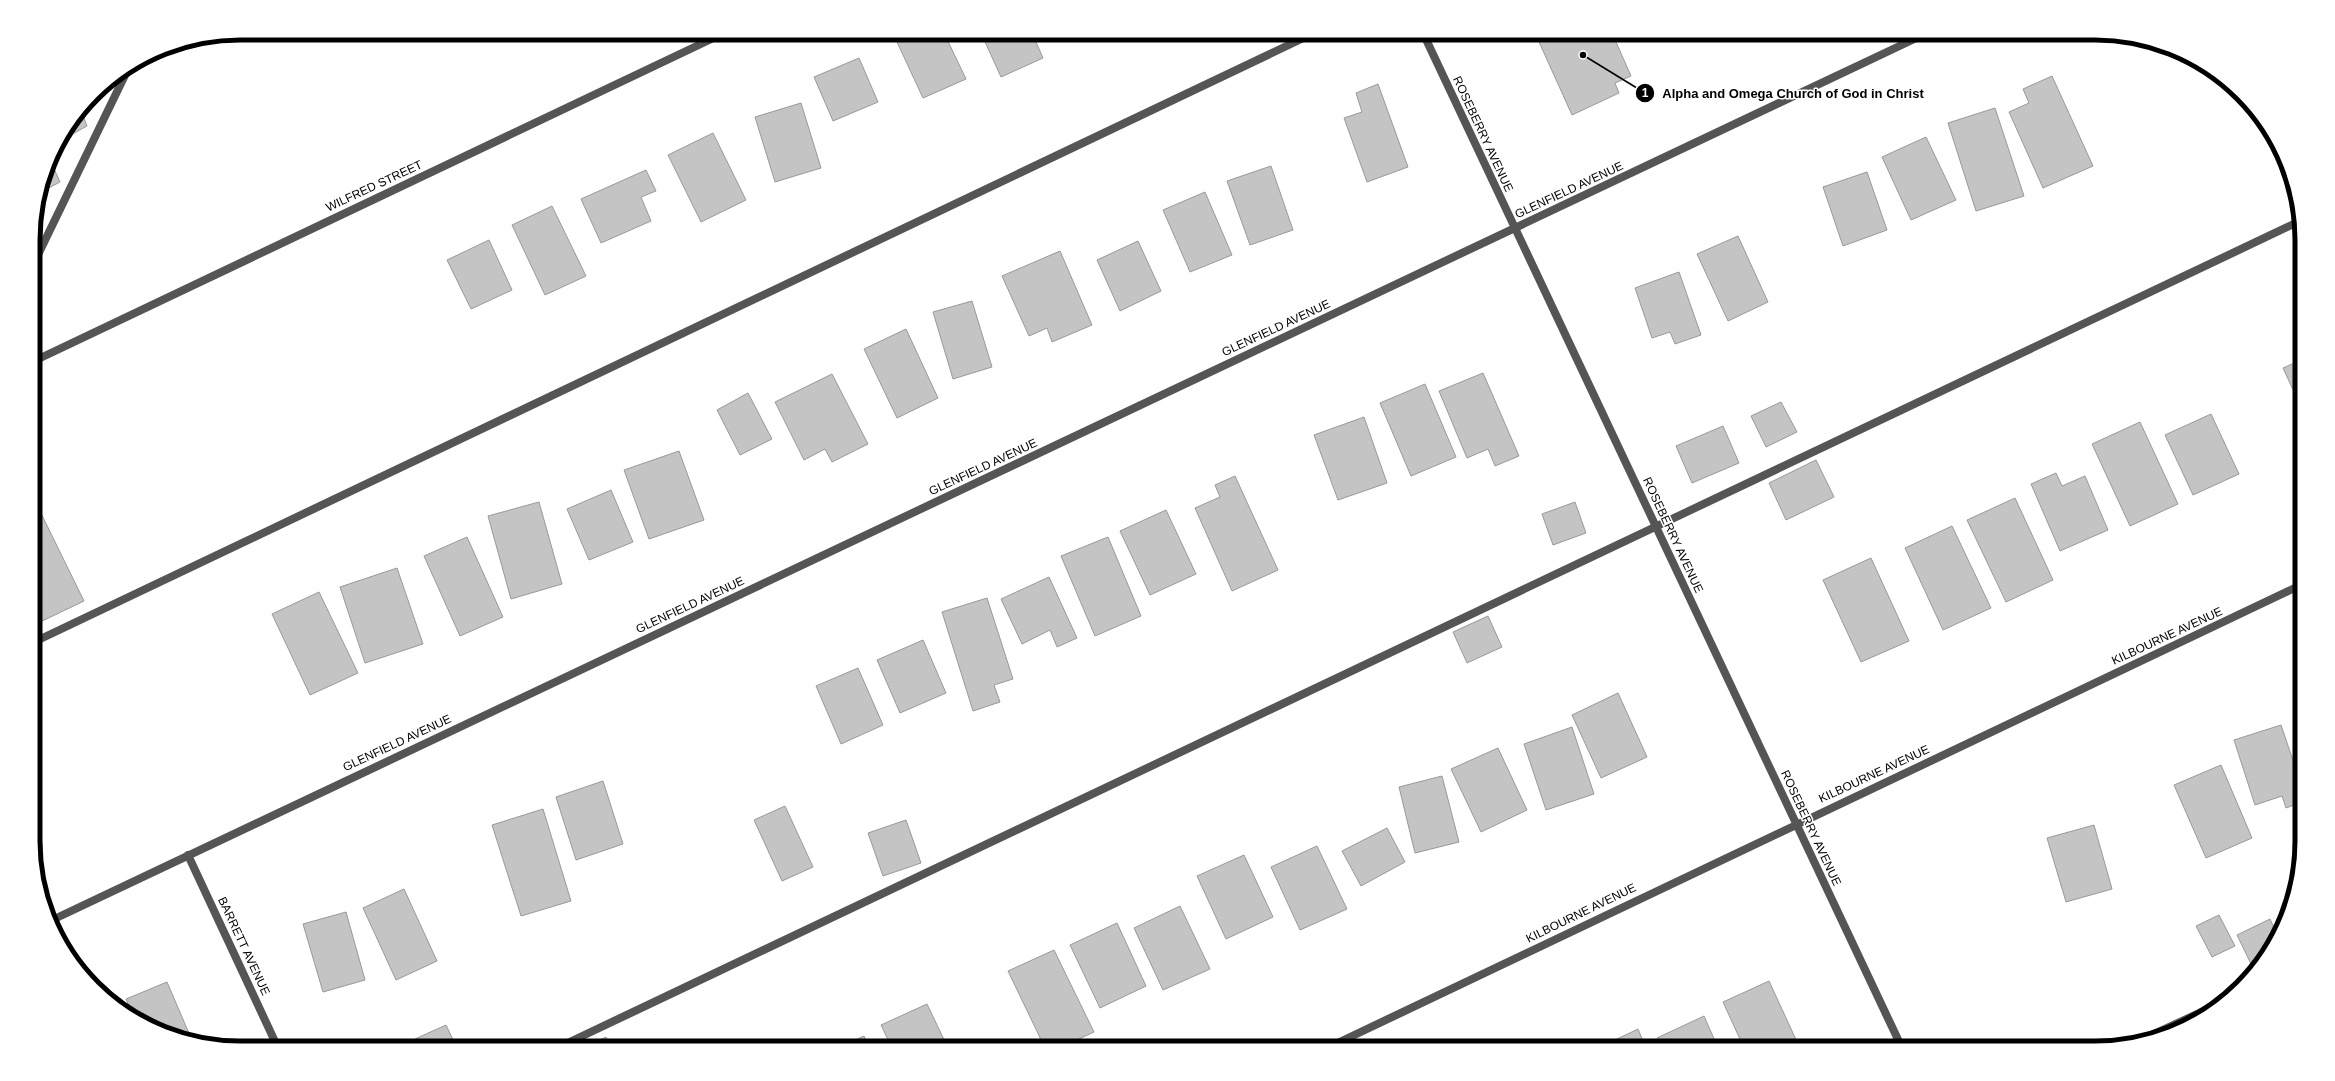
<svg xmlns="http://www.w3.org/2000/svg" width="2335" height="1081" font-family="Arial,sans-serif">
<rect width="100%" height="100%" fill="#fff"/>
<path fill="#c4c4c4" stroke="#999" d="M 917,33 L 944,33 L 966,79 L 923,98 L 897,42 Z
M 981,33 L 1032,33 L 1043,58 L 1001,77 Z
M 1073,33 L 1097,33 L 1077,42 Z
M 1535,33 L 1612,33 L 1631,76 L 1615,83 L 1619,93 L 1572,115 Z
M 859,58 L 878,102 L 833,121 L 814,77 Z
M 2052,76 L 2093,166 L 2043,188 L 2009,112 L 2029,103 L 2023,89 Z
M 1378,84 L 1408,167 L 1367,182 L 1344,118 L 1362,112 L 1356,93 Z
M 801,103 L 821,168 L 775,182 L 755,117 Z
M 1995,108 L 2024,196 L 1976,211 L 1948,123 Z
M 82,113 L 87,126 L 60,141 Z
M 713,133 L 746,200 L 701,222 L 668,155 Z
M 1926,137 L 1956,200 L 1911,220 L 1882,157 Z
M 51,162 L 60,182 L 43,191 Z
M 1271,166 L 1293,230 L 1250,245 L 1227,181 Z
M 646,170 L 656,191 L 641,197 L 651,221 L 601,243 L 581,199 Z
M 1867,172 L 1887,230 L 1843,246 L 1823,187 Z
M 1205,192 L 1232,255 L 1190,272 L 1163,210 Z
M 552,206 L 586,276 L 545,295 L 512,225 Z
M 1738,236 L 1768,302 L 1728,321 L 1697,254 Z
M 489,240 L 512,290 L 471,309 L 447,260 Z
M 1138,241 L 1161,291 L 1120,311 L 1097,260 Z
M 1060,251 L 1092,325 L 1052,342 L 1047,328 L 1029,336 L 1002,276 Z
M 1679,272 L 1701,335 L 1675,344 L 1670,332 L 1652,338 L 1635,288 Z
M 972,301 L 992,367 L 953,379 L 933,312 Z
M 906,329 L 938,398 L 897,418 L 864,349 Z
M 2301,360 L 2301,407 L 2283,368 Z
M 1483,373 L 1519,456 L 1495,466 L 1488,449 L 1467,458 L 1439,391 Z
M 832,374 L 868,444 L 832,462 L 825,449 L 804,460 L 775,402 Z
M 1425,384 L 1456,457 L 1411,476 L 1380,403 Z
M 748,393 L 772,439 L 740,455 L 717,410 Z
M 1781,402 L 1797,432 L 1766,447 L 1751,416 Z
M 2211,414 L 2239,474 L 2193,495 L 2165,435 Z
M 1364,417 L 1387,483 L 1338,500 L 1314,435 Z
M 2140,422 L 2178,504 L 2130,526 L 2092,444 Z
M 1723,426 L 1739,463 L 1692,483 L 1676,446 Z
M 679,451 L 704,520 L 649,539 L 624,470 Z
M 1816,460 L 1834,497 L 1786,520 L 1769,483 Z
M 2056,473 L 2062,486 L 2085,476 L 2108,530 L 2060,551 L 2031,484 Z
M 1235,476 L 1278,570 L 1232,591 L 1195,508 L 1220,497 L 1215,485 Z
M 611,490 L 633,542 L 589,560 L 567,509 Z
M 2015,498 L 2053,580 L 2006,602 L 1967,520 Z
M 34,499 L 84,601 L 34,625 Z
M 539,502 L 562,584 L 511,599 L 488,516 Z
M 1575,502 L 1586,533 L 1553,545 L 1542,514 Z
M 1166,510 L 1196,574 L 1150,595 L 1120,531 Z
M 1952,526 L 1991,608 L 1943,630 L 1905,548 Z
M 467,537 L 503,617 L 460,636 L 424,556 Z
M 1108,537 L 1141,616 L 1095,636 L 1061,556 Z
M 1871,558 L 1909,641 L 1861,662 L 1823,580 Z
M 397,568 L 423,644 L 365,663 L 340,587 Z
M 1049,577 L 1077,638 L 1057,647 L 1050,630 L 1022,644 L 1001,599 Z
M 319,592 L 358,673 L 310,695 L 272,614 Z
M 987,598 L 1013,679 L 994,685 L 1000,702 L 973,711 L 942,612 Z
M 1488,616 L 1502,647 L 1467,663 L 1453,632 Z
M 923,640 L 946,693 L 900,713 L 877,660 Z
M 858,668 L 883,725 L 841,744 L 816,686 Z
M 1618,693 L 1647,757 L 1601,778 L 1572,715 Z
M 2281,725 L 2302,787 L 2302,802 L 2286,808 L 2282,796 L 2255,805 L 2234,740 Z
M 1572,727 L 1594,794 L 1546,810 L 1524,744 Z
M 1498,748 L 1527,810 L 1481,832 L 1451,769 Z
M 2221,765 L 2252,838 L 2206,858 L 2174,785 Z
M 1442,776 L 1459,842 L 1415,853 L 1399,787 Z
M 603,781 L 623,844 L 576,860 L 556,797 Z
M 785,806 L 813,867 L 782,881 L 754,820 Z
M 543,809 L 571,901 L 521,916 L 492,825 Z
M 906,820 L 921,863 L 883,876 L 868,833 Z
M 2094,825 L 2112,889 L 2066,902 L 2047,838 Z
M 1387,828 L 1405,862 L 1361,886 L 1342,851 Z
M 1317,846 L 1347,909 L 1300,930 L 1271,867 Z
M 1244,855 L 1273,917 L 1226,939 L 1197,876 Z
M 404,889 L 437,961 L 396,980 L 363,908 Z
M 1180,906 L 1210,969 L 1163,990 L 1134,928 Z
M 346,912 L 365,980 L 323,992 L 303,924 Z
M 2219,915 L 2235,946 L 2212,957 L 2196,926 Z
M 2270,919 L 2277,934 L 2260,962 L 2252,966 L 2237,935 Z
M 1117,923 L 1146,986 L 1100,1008 L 1070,945 Z
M 1054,950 L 1094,1032 L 1059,1048 L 1045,1048 L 1008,971 Z
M 1769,981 L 1798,1044 L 1790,1048 L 1744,1048 L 1723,1002 Z
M 167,982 L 191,1038 L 161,1032 L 134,1016 L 126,999 Z
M 927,1004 L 948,1048 L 892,1048 L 881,1025 Z
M 1704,1016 L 1718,1048 L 1662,1048 L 1657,1038 Z
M 446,1025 L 457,1048 L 419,1048 L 415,1039 Z
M 1638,1029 L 1646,1048 L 1598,1048 Z
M 864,1036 L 869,1048 L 837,1048 Z
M 606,1037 L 611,1048 L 582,1048 Z"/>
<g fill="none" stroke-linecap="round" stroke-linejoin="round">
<path stroke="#555" stroke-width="8" d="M 34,263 L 128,69
M 34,344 L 39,358
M 34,642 L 1314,33
M 2139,1041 L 2223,1002
M 557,1048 L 2300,221"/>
<path stroke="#555" stroke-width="8" d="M 1423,33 L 1902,1048
M 34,361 L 724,33
M 188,855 L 278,1048
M 50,921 L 1927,33
M 1327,1048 L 2301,585"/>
</g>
<g text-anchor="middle" stroke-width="3" stroke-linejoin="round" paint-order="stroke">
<g font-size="12" fill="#000" stroke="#fff">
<text transform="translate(1483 134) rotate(65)" y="4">ROSEBERRY AVENUE</text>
<text transform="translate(374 186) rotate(-25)" y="4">WILFRED STREET</text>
<text transform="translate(1569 190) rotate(-25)" y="4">GLENFIELD AVENUE</text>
<text transform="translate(1276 328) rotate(-25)" y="4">GLENFIELD AVENUE</text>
<text transform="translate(983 467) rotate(-25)" y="4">GLENFIELD AVENUE</text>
<text transform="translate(1673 535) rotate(65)" y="4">ROSEBERRY AVENUE</text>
<text transform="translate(690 605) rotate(-25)" y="4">GLENFIELD AVENUE</text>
<text transform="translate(2167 636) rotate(-25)" y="4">KILBOURNE AVENUE</text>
<text transform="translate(397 743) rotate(-25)" y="4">GLENFIELD AVENUE</text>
<text transform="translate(1874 774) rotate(-25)" y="4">KILBOURNE AVENUE</text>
<text transform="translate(1811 828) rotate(65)" y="4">ROSEBERRY AVENUE</text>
<text transform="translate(1581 913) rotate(-26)" y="4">KILBOURNE AVENUE</text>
<text transform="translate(244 946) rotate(65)" y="4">BARRETT AVENUE</text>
</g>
</g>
<path d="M0 0H2335V1081H0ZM240 40H2095A200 200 0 0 1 2295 240V841A200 200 0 0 1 2095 1041H240A200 200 0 0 1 40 841V240A200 200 0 0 1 240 40Z" fill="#fff" fill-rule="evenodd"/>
<path fill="none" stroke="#000" stroke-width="5" d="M240 40H2095A200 200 0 0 1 2295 240V841A200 200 0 0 1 2095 1041H240A200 200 0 0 1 40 841V240A200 200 0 0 1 240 40Z"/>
<path fill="none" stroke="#000" stroke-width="1.5" d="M1583 55L1645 93"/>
<g fill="#000" stroke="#fff" stroke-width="1.5">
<circle cx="1583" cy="55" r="4"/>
<circle cx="1645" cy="93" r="10"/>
</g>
<g font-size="12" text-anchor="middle" font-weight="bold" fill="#fff">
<text x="1645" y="97">1</text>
</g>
<g font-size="13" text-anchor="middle" font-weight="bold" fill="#000" stroke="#fff" stroke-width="3" stroke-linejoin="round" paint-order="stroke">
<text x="1793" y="98">Alpha and Omega Church of God in Christ</text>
</g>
</svg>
